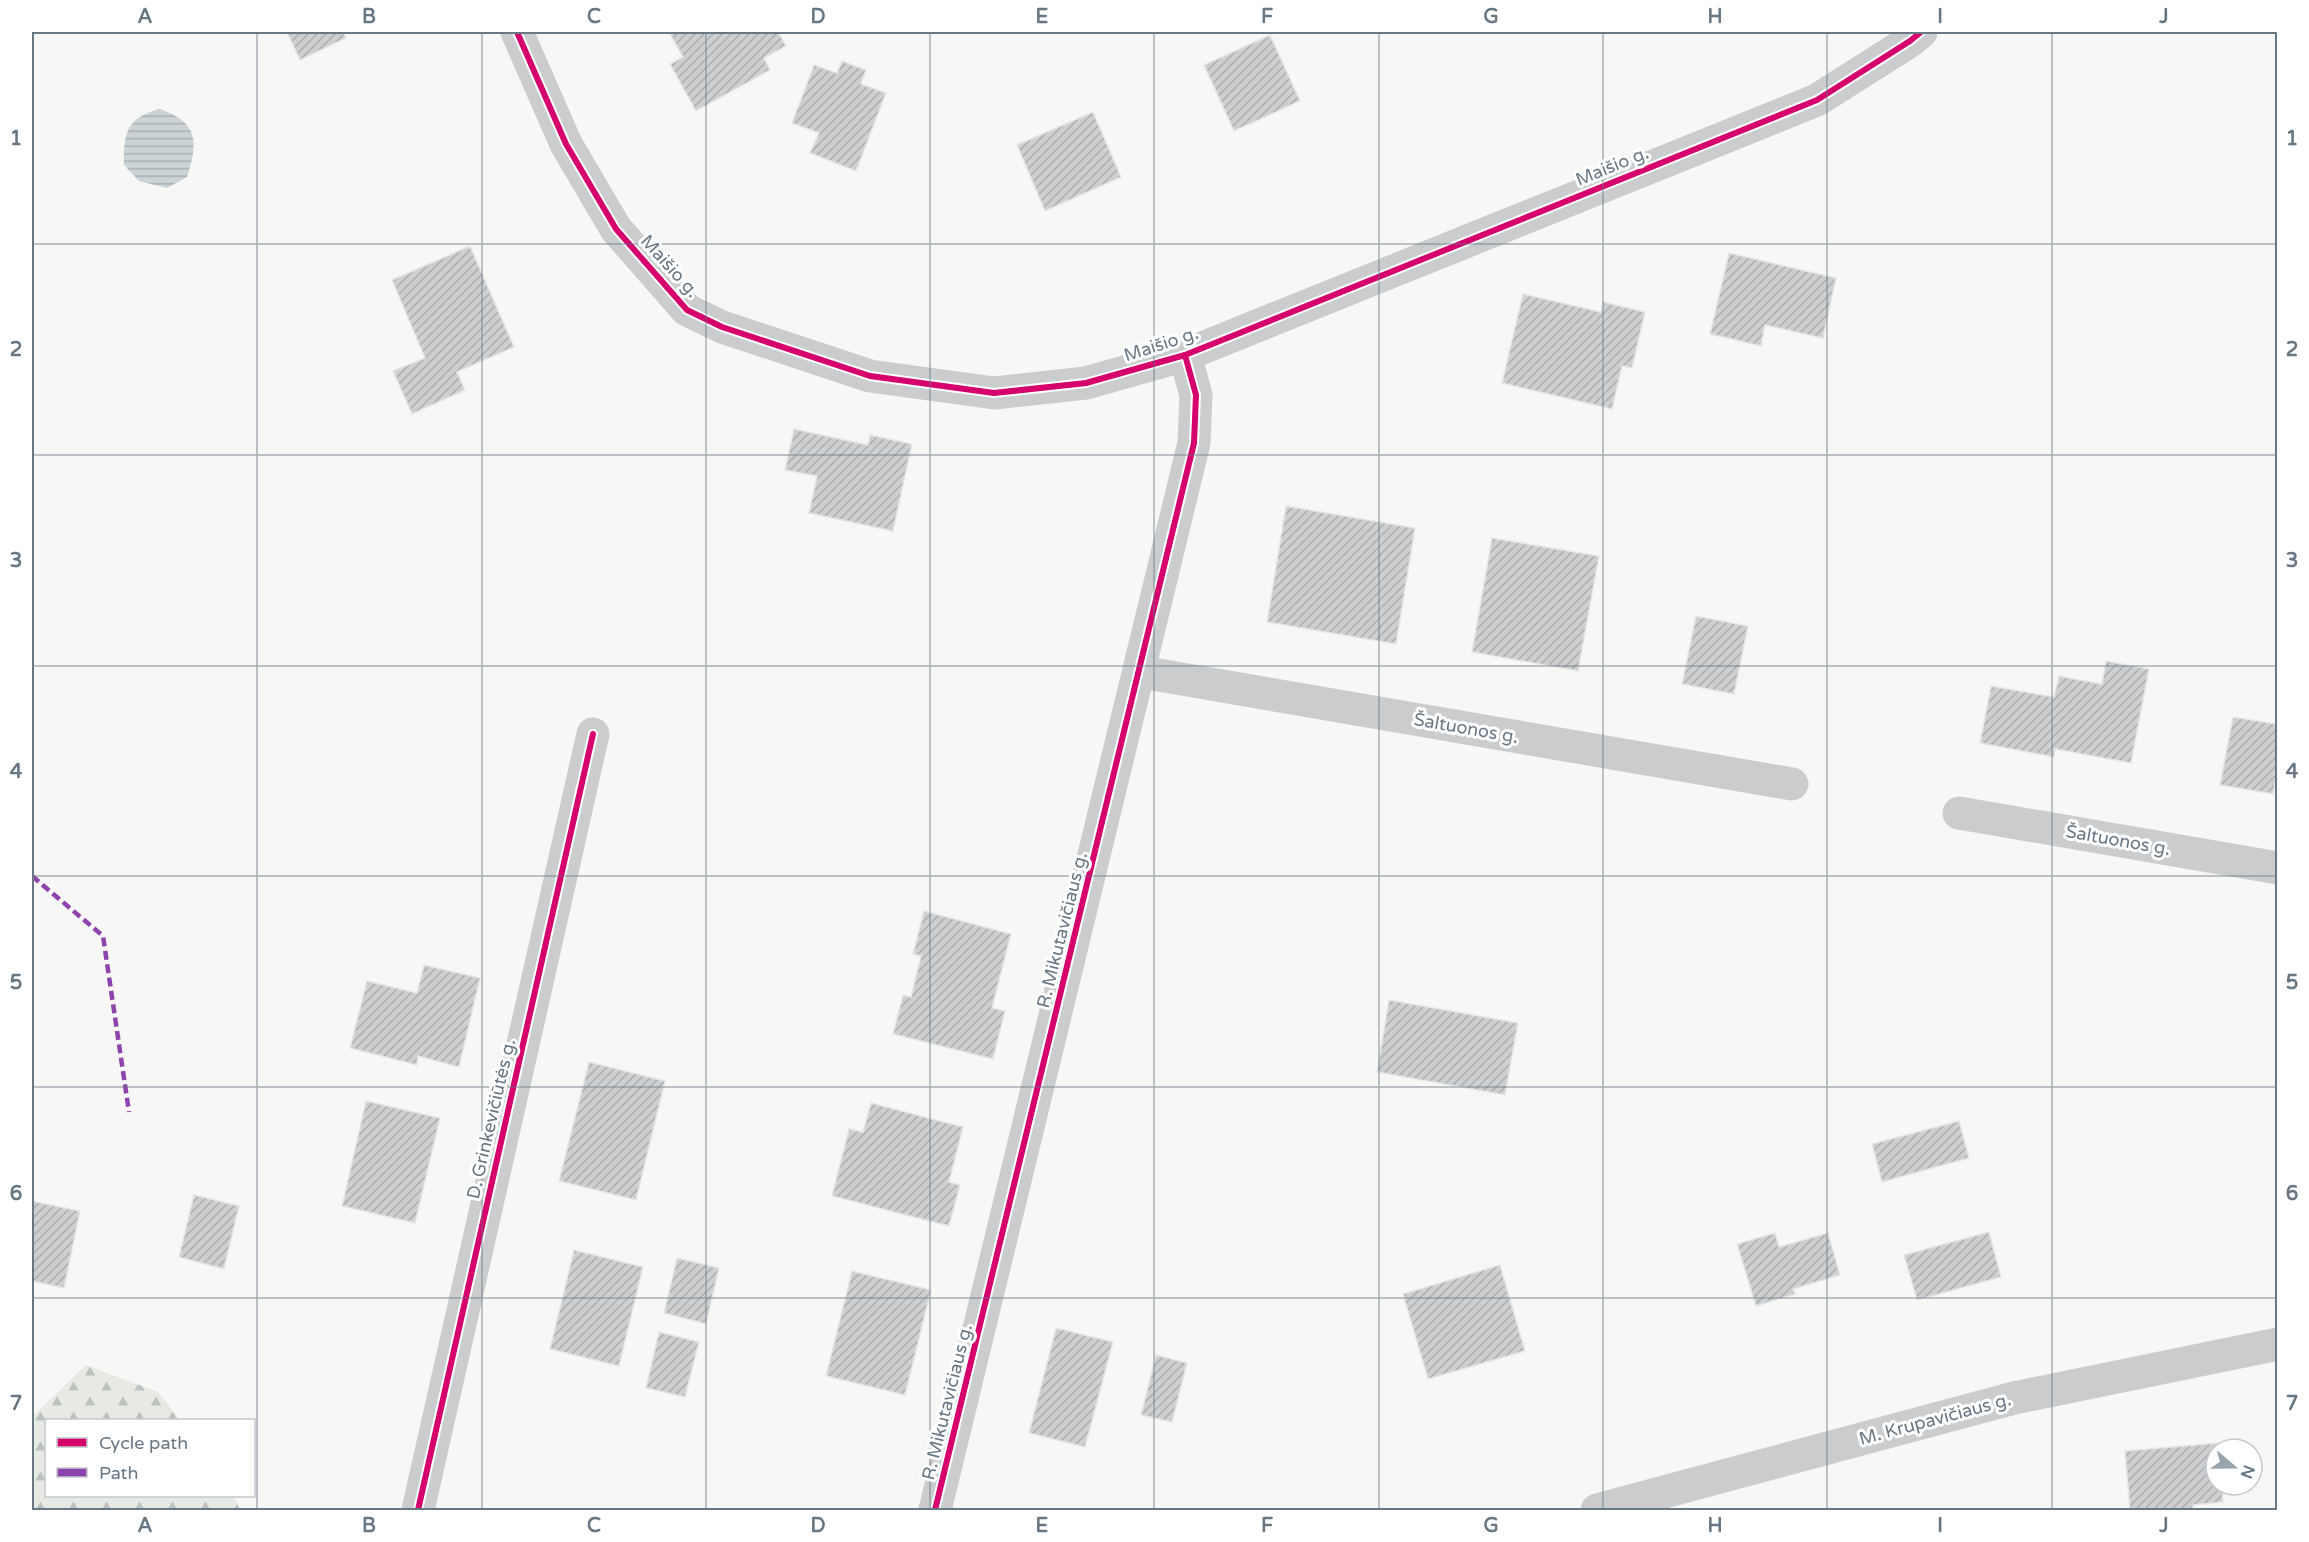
<svg xmlns="http://www.w3.org/2000/svg" width="2309" height="1542" font-family="'Varela Round',sans-serif">
<defs>
<pattern id="forest-firs" width="22" height="20" patternUnits="userSpaceOnUse" patternTransform="scale(1.5)"><rect width="22" height="20" fill="#e6e9e4"/><path d="M5 1l3.5 6h-7zM16 11l3.5 6h-7z" fill="#bec2be"/></pattern>
<pattern id="water-rules" width="6" height="5" patternUnits="userSpaceOnUse" patternTransform="scale(1.5)"><rect width="6" height="5" fill="#ccd3d6"/><path d="M0 2.5h6" fill="none" stroke="#a9b0b3"/></pattern>
<pattern id="building-hatch" width="6" height="6" patternUnits="userSpaceOnUse" patternTransform="scale(1.5)"><rect width="6" height="6" fill="#cecfd0"/><path d="M-1 1l2-2M0 6l6-6M5 7l2-2" fill="none" stroke="#abadae"/></pattern>
</defs>
<rect width="100%" height="100%" fill="#f7f7f6"/>
<path fill="url(#forest-firs)" d="M 86,1365 L 158,1392 L 180,1420 L 46,1420 L 46,1496 L 234,1496 L 240,1510 L 32,1510 L 32,1417 Z"/>
<path fill="url(#water-rules)" d="M 160,109 C 199,123 198,142 187,177 L 167,188 L 139,181 L 124,165 C 123,133 127,117 160,109 Z"/>
<path fill="url(#building-hatch)" stroke="#e6e6e6" stroke-width="1.5" d="M 287,32 L 343,32 L 346,38 L 300,60 Z
M 669,32 L 778,32 L 786,46 L 764,58 L 770,70 L 696,111 L 670,64 L 683,57 Z
M 1270,35 L 1300,101 L 1234,131 L 1204,65 Z
M 842,61 L 866,70 L 861,84 L 886,93 L 856,171 L 810,153 L 819,133 L 792,123 L 814,65 L 837,73 Z
M 1093,112 L 1121,177 L 1045,211 L 1017,145 Z
M 470,246 L 514,347 L 457,372 L 465,390 L 412,414 L 393,371 L 425,358 L 392,280 Z
M 1729,253 L 1836,278 L 1823,338 L 1765,325 L 1761,346 L 1710,334 Z
M 1523,294 L 1601,312 L 1603,302 L 1645,312 L 1632,368 L 1622,366 L 1612,409 L 1502,383 Z
M 794,429 L 868,445 L 870,435 L 912,444 L 893,531 L 809,513 L 817,476 L 785,470 Z
M 1286,506 L 1415,528 L 1396,644 L 1267,622 Z
M 1492,538 L 1599,556 L 1578,671 L 1472,652 Z
M 1696,616 L 1748,626 L 1734,694 L 1682,684 Z
M 2106,661 L 2149,669 L 2131,763 L 2055,749 L 2054,757 L 1980,743 L 1991,686 L 2054,697 L 2059,676 L 2102,684 Z
M 2277,715 L 2278,769 L 2273,794 L 2220,785 L 2233,717 L 2276,724 Z
M 924,911 L 1011,934 L 992,1008 L 1005,1011 L 993,1059 L 893,1034 L 903,995 L 911,997 L 921,956 L 913,954 Z
M 424,965 L 480,978 L 459,1067 L 418,1056 L 417,1065 L 350,1048 L 367,981 L 417,993 Z
M 1389,1000 L 1518,1023 L 1505,1095 L 1377,1072 Z
M 589,1062 L 665,1081 L 636,1200 L 559,1181 Z
M 366,1101 L 440,1118 L 415,1223 L 342,1206 Z
M 871,1103 L 963,1127 L 949,1182 L 960,1185 L 949,1226 L 832,1196 L 849,1129 L 863,1132 Z
M 1959,1121 L 1969,1158 L 1882,1182 L 1872,1144 Z
M 194,1195 L 239,1206 L 224,1269 L 179,1257 Z
M 32,1201 L 80,1211 L 64,1288 L 32,1281 Z
M 1989,1232 L 2001,1277 L 1917,1300 L 1904,1255 Z
M 1775,1233 L 1779,1247 L 1828,1233 L 1840,1275 L 1793,1289 L 1795,1294 L 1756,1306 L 1737,1244 Z
M 574,1250 L 643,1267 L 619,1366 L 550,1349 Z
M 677,1258 L 719,1268 L 706,1324 L 664,1313 Z
M 1500,1265 L 1525,1351 L 1428,1379 L 1403,1294 Z
M 852,1271 L 931,1290 L 905,1395 L 826,1376 Z
M 1056,1328 L 1113,1342 L 1085,1447 L 1029,1433 Z
M 659,1332 L 699,1342 L 685,1397 L 646,1388 Z
M 1156,1355 L 1187,1363 L 1172,1422 L 1141,1415 Z
M 2218,1443 L 2216,1485 L 2222,1485 L 2223,1502 L 2193,1505 L 2193,1510 L 2130,1510 L 2125,1451 Z"/>
<g fill="none" stroke-linecap="round" stroke-linejoin="round">
<path stroke="#cbcccd" stroke-width="33" d="M 517,32 L 566,144 L 616,229 L 687,310 L 722,327 L 870,376 L 994,393 L 1086,383 L 1185,355 L 1817,100 L 1910,41 L 1921,32
M 1141,672 L 1792,784
M 1959,813 L 2278,868
M 418,1510 L 593,734
M 935,1510 L 1194,443 L 1196,395 L 1185,355
M 1597,1510 L 2014,1398 L 2278,1344"/>
<path stroke="#8e44ad" stroke-width="4.5" stroke-dasharray="9 4.5" stroke-linecap="butt" d="M 32,876 L 103,936 L 129,1112"/>
<defs>
<path id="cycleway" d="M 517,32 L 566,144 L 616,229 L 687,310 L 722,327 L 870,376 L 994,393 L 1086,383 L 1185,355 L 1817,100 L 1910,41 L 1921,32
M 418,1510 L 593,734
M 935,1510 L 1194,443 L 1196,395 L 1185,355"/>
</defs>
<use href="#cycleway" stroke="#fff" stroke-width="10"/>
<use href="#cycleway" stroke="#d6006c" stroke-width="6"/>
</g>
<path fill="none" stroke="#687784" stroke-width="1.5" stroke-opacity="0.55" d="M 257,32 L 257,1510M 482,32 L 482,1510M 706,32 L 706,1510M 930,32 L 930,1510M 1154,32 L 1154,1510M 1379,32 L 1379,1510M 1603,32 L 1603,1510M 1827,32 L 1827,1510M 2052,32 L 2052,1510M 32,244 L 2278,244M 32,455 L 2278,455M 32,666 L 2278,666M 32,876 L 2278,876M 32,1087 L 2278,1087M 32,1298 L 2278,1298"/>
<g text-anchor="middle" stroke-width="6" stroke-linejoin="round" paint-order="stroke">
<g font-size="18" fill="#687784" stroke="#fff">
<text transform="translate(1612 166) rotate(-22)" y="6">Maišio g.</text>
<text transform="translate(670 266) rotate(48)" y="6">Maišio g.</text>
<text transform="translate(1161 344) rotate(-18)" y="6">Maišio g.</text>
<text transform="translate(1466 728) rotate(10)" y="6">Šaltuonos g.</text>
<text transform="translate(2118 840) rotate(10)" y="6">Šaltuonos g.</text>
<text transform="translate(1062 930) rotate(-76)" y="6">R. Mikutavičiaus g.</text>
<text transform="translate(491 1119) rotate(-77)" y="6">D. Grinkevičiūtės g.</text>
<text transform="translate(947 1402) rotate(-76)" y="6">R. Mikutavičiaus g.</text>
<text transform="translate(1935 1419) rotate(-15)" y="6">M. Krupavičiaus g.</text>
</g>
</g>
<rect width="2309" height="1542" fill="none" stroke="#ffffff" stroke-width="66"/>
<rect x="45" y="1419" width="210" height="78" fill="#ffffff" stroke="#c3c9ce" stroke-width="1.5"/>
<rect x="57" y="1438" width="30" height="9" fill="#d6006c" stroke="#c3c9ce" stroke-width="1.5"/>
<text x="99" y="1449" font-size="18" fill="#687784">Cycle path</text>
<rect x="57" y="1468" width="30" height="9" fill="#8e44ad" stroke="#c3c9ce" stroke-width="1.5"/>
<text x="99" y="1479" font-size="18" fill="#687784">Path</text>
<g transform="translate(2234 1467) rotate(110)"><circle r="28" fill="#ffffff" stroke="#c3c9ce" stroke-width="1.5"/>
<path d="M0-4.5L10 22L0 15L-10 22Z" fill="#9aa4ac"/>
<text y="-9" font-size="16" font-weight="bold" text-anchor="middle" fill="#687784">N</text>
</g>
<rect x="33" y="33" width="2243" height="1476" fill="none" stroke="#687784" stroke-width="2"/>
<g font-size="20" text-anchor="middle" font-weight="bold" fill="#687784">
<text x="145" y="23">A</text>
<text x="369" y="23">B</text>
<text x="594" y="23">C</text>
<text x="818" y="23">D</text>
<text x="1042" y="23">E</text>
<text x="1267" y="23">F</text>
<text x="1491" y="23">G</text>
<text x="1715" y="23">H</text>
<text x="1940" y="23">I</text>
<text x="2164" y="23">J</text>
<text x="16" y="145">1</text>
<text x="2292" y="145">1</text>
<text x="16" y="356">2</text>
<text x="2292" y="356">2</text>
<text x="16" y="567">3</text>
<text x="2292" y="567">3</text>
<text x="16" y="778">4</text>
<text x="2292" y="778">4</text>
<text x="16" y="989">5</text>
<text x="2292" y="989">5</text>
<text x="16" y="1200">6</text>
<text x="2292" y="1200">6</text>
<text x="16" y="1410">7</text>
<text x="2292" y="1410">7</text>
<text x="145" y="1532">A</text>
<text x="369" y="1532">B</text>
<text x="594" y="1532">C</text>
<text x="818" y="1532">D</text>
<text x="1042" y="1532">E</text>
<text x="1267" y="1532">F</text>
<text x="1491" y="1532">G</text>
<text x="1715" y="1532">H</text>
<text x="1940" y="1532">I</text>
<text x="2164" y="1532">J</text>
</g>
</svg>
